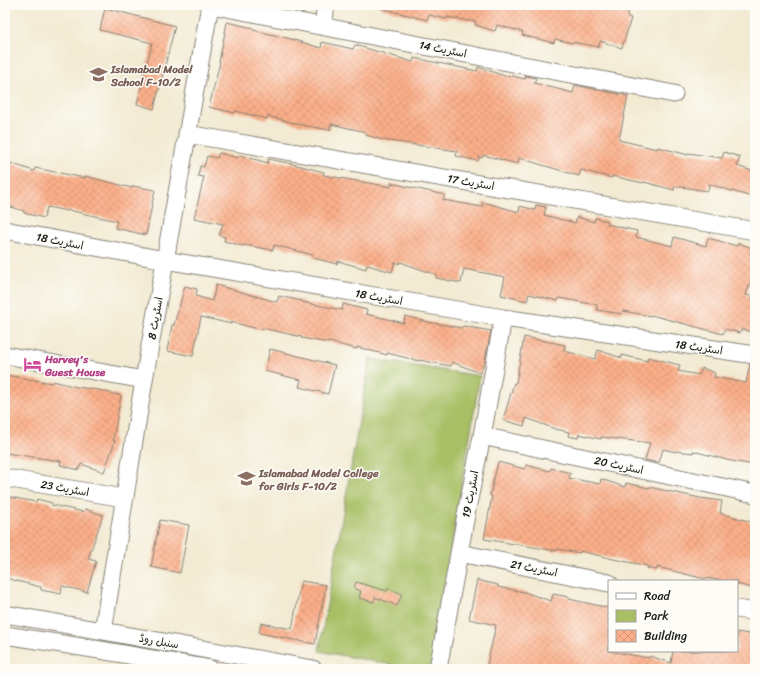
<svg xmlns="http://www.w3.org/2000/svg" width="760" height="674" font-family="Sriracha,'Playpen Sans Arabic',sans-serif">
<defs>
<pattern id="building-cross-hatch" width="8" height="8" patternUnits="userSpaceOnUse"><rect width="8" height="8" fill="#fcaf89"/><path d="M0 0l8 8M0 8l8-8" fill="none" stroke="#d79676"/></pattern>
</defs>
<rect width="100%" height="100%" fill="#fdfcf7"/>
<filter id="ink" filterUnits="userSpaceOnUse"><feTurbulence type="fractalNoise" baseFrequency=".025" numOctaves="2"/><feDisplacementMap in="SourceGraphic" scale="8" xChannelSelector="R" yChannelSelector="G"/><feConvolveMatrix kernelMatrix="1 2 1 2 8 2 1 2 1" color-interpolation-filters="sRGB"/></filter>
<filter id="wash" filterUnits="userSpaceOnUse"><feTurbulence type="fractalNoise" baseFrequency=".012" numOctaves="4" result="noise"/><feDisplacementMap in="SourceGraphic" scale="16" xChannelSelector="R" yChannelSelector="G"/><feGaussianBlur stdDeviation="0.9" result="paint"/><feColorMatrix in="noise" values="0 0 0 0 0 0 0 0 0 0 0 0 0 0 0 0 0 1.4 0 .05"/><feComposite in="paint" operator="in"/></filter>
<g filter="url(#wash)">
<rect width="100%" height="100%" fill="#f2ead2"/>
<path fill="#a8bf65" stroke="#626e40" d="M 370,358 L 371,359 L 480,376 L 431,669 L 414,669 L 319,651 Z"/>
<g id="blocks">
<path fill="url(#building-cross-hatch)" d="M 381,5 L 630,5 L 627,17 L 631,18 L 622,48 L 600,41 L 599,47 L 572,42 L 572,43 L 555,39 L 554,43 L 522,35 L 523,32 L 497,25 L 495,31 L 475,25 L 476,22 L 447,17 L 447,19 L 429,15 L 427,20 L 380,8 Z
M 105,8 L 175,26 L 154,109 L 137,104 L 152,43 L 100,30 Z
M 227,22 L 253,28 L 253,30 L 291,39 L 321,48 L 322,42 L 353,49 L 355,45 L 413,62 L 414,58 L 477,71 L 478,67 L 508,77 L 508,75 L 525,79 L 526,76 L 536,78 L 534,83 L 573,93 L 575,85 L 628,96 L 619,140 L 657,149 L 658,147 L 688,155 L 688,153 L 722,158 L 724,152 L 740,157 L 737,166 L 755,172 L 755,198 L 709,184 L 708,191 L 675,186 L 674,190 L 644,182 L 643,183 L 612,176 L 612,178 L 581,170 L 579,176 L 519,158 L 518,164 L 483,155 L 482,158 L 479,157 L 478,161 L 456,156 L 457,151 L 383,140 L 366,135 L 366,132 L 331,124 L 330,130 L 297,124 L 268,116 L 267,119 L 236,111 L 235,113 L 209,107 L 220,62 L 219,62 Z
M 219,153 L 238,158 L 239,155 L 268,163 L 268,159 L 293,164 L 324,172 L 323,175 L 391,187 L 391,183 L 445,195 L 443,200 L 482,207 L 483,202 L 519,212 L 520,206 L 535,210 L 536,205 L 546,207 L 544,215 L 575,223 L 577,217 L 594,222 L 595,218 L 608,221 L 607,224 L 637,231 L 636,237 L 672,246 L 674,237 L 706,246 L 708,238 L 737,246 L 739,243 L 752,248 L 750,254 L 755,255 L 755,269 L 746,295 L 755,297 L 755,333 L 742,329 L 740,333 L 725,329 L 723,334 L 651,315 L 651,316 L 623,311 L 622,314 L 597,310 L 597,305 L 559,298 L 558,301 L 529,294 L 527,301 L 501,295 L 505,277 L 464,269 L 461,283 L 436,278 L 437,275 L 400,262 L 399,264 L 395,262 L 392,272 L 367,265 L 366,269 L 338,261 L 337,264 L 313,258 L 313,255 L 274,245 L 273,250 L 244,245 L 243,246 L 224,241 L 225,237 L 219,235 L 223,224 L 194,218 L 204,177 L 198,176 L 200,166 L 204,167 L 207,156 L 217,158 Z
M 10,163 L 34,171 L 35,168 L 85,178 L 85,176 L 132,188 L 133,186 L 155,190 L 146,235 L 115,228 L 117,221 L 68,210 L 68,211 L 47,207 L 44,218 L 24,213 L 24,211 L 5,205 L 5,166 L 9,167 Z
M 216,285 L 277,302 L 279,296 L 302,301 L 302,302 L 342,310 L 343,304 L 367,310 L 366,314 L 404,323 L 405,316 L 428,322 L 462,328 L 463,326 L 491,331 L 485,360 L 480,373 L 452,362 L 451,366 L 419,360 L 419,361 L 387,353 L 387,355 L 357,347 L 357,349 L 329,342 L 329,343 L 301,338 L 302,337 L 262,328 L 262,330 L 231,322 L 231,324 L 201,317 L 193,356 L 167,351 L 172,325 L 174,325 L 185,286 L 197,289 L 196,296 L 212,301 Z
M 524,337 L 565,345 L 564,351 L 595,359 L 598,350 L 622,358 L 622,355 L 647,361 L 648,357 L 680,365 L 678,371 L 699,375 L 702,368 L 715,373 L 714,377 L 746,383 L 750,364 L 755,365 L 755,465 L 731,461 L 693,451 L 693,453 L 677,451 L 676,452 L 663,449 L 659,463 L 645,460 L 650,443 L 601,437 L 601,439 L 579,434 L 578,438 L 568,436 L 569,432 L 555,429 L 526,418 L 524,426 L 503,420 L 514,383 L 516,383 Z
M 270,349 L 335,365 L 328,394 L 299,387 L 301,380 L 265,371 Z
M 5,375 L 52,383 L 53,381 L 77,387 L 99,390 L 121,396 L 113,440 L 115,441 L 104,472 L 81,464 L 79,470 L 60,465 L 61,461 L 5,453 Z
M 498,462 L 525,469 L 526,465 L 550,471 L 551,468 L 570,473 L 569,478 L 600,484 L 601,479 L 625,487 L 626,483 L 649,488 L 649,487 L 700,498 L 722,501 L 720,513 L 755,523 L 755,589 L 737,584 L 737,581 L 726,581 L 705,578 L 705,579 L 657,567 L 657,570 L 647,568 L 648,566 L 613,559 L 580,551 L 580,553 L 557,549 L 557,551 L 484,539 L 492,496 L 490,495 Z
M 5,496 L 36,502 L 37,499 L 52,503 L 52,505 L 84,512 L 85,509 L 103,515 L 88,559 L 96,561 L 87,592 L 62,586 L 61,594 L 41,590 L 41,587 L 5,578 Z
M 160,520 L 189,525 L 180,573 L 151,567 Z
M 477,580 L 498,585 L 498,587 L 524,592 L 551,601 L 553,594 L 569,597 L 569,599 L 609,608 L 609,651 L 649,658 L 650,656 L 671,663 L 673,651 L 737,651 L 737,632 L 755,635 L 755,669 L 486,669 L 496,625 L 469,619 Z
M 301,581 L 326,585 L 315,644 L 259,633 L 261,623 L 292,629 Z
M 356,582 L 387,591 L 388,588 L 402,594 L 397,606 L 375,597 L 374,602 L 359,598 L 361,591 L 354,588 Z"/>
</g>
</g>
<g filter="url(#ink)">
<use href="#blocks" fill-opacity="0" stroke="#878377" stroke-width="1"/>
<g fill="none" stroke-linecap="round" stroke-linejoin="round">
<defs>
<path id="minor" d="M 211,5 L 674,94
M 323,26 L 326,5
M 187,134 L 755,231
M 5,230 L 165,260 L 503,318 L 755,355
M 5,355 L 144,380
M 482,436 L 755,494
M 5,478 L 124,498
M 459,553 L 609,583
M 737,609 L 755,612
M 5,614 L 103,631 L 313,669
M 103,631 L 144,380 L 210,5
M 5,635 L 100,650 L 210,669
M 438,669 L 467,509 L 482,436 L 503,318"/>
</defs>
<use href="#minor" stroke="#878377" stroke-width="19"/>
<use href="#minor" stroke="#fff" stroke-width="17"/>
</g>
</g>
<defs>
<symbol id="school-bare" viewBox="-9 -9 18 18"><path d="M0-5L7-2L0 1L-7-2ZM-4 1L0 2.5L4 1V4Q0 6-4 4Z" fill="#8d6e63" stroke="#fdfcf7" stroke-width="2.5" paint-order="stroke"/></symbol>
<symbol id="hotel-bare" viewBox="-9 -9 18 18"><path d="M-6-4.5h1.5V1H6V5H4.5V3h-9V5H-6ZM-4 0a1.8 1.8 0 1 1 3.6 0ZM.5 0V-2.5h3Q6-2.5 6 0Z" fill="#d1479c" stroke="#fdfcf7" stroke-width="2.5" paint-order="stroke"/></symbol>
<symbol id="university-bare" viewBox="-9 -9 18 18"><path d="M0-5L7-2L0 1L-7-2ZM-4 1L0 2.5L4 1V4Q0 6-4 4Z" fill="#8d6e63" stroke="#fdfcf7" stroke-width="2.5" paint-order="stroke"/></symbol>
</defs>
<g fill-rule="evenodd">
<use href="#school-bare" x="86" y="62" width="25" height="25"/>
<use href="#hotel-bare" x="20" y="352" width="25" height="25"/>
<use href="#university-bare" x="234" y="466" width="25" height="25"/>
</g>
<g text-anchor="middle" stroke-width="3" stroke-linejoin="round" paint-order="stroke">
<g font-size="11" fill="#1c1c1c" stroke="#fdfcf7">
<text transform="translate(443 49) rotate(11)" y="4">اسٹریٹ 14</text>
<text transform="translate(471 182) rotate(10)" y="4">اسٹریٹ 17</text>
<text transform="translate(60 241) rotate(11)" y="4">اسٹریٹ 18</text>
<text transform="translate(379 297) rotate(10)" y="4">اسٹریٹ 18</text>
<text transform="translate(155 318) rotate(-80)" y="4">اسٹریٹ 8</text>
<text transform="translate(699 347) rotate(8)" y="4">اسٹریٹ 18</text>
<text transform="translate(619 465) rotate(12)" y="4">اسٹریٹ 20</text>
<text transform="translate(65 488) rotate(10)" y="4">اسٹریٹ 23</text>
<text transform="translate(470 494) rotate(-79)" y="4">اسٹریٹ 19</text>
<text transform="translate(534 568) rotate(11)" y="4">اسٹریٹ 21</text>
<text transform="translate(159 641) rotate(10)" y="4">سنبل روڈ</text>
</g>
<g font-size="11" font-weight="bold" fill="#785e54" stroke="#fdfcf7" text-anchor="start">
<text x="111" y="73">Islamabad Model<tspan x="111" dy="13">School F-10/2</tspan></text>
<text x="259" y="477">Islamabad Model College<tspan x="259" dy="13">for Girls F-10/2</tspan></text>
</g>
<g font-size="11" font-weight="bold" fill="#b23c85" stroke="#fdfcf7" text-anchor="start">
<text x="45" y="363">Harvey's<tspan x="45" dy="13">Guest House</tspan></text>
</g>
</g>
<rect width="760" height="674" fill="none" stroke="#fdfcf7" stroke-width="20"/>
<rect x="608" y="580" width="130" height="72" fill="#fdfcf7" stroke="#a3a29f"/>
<rect x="616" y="593" width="20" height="6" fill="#ffffff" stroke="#a3a29f"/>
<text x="644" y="600" font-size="12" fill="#1c1c1c">Road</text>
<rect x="616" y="610" width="20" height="12" fill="#a8bf65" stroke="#a3a29f"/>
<text x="644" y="620" font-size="12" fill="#1c1c1c">Park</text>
<rect x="616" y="630" width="20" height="12" fill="url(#building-cross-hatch)" stroke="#a3a29f"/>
<text x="644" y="640" font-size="12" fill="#1c1c1c">Building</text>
</svg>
